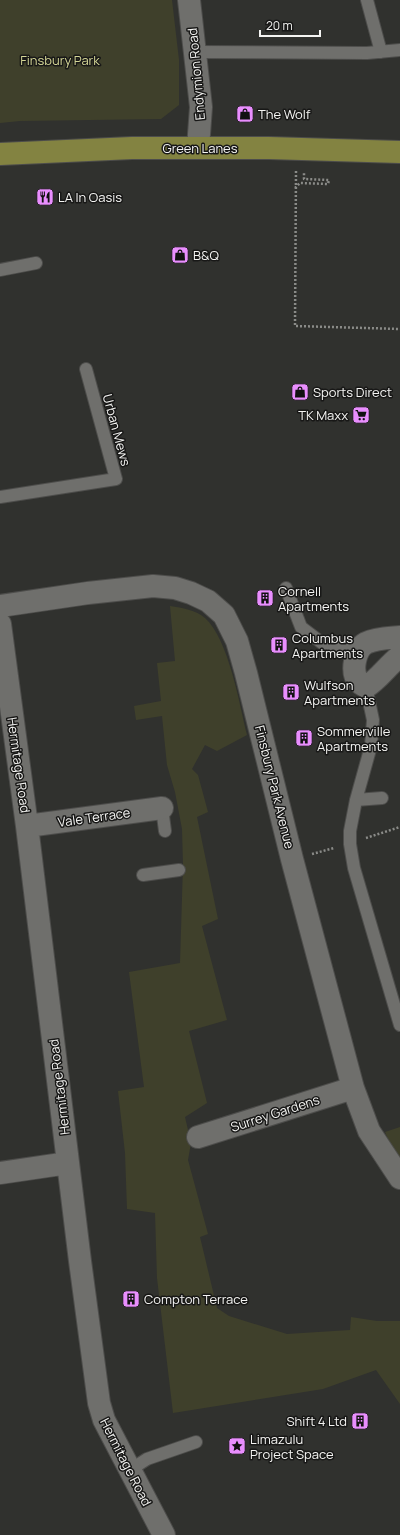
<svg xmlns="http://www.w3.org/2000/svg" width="400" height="1535" font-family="Manrope,sans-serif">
<rect width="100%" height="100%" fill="#30312e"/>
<path fill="#3f402b" d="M 0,0 L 172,0 L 179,60 L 179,105 L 161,119 L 20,121 L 0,123 Z
M 170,606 C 182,608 196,610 205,618 C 229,640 239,703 247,735 L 217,751 L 205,745 L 192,769 L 198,775 L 208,812 L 197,817 L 218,919 L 202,926 L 227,1020 L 189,1031 L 207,1103 L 185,1117 L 191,1143 L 188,1160 L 208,1234 L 200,1237 L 217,1308 L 229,1316 L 287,1334 L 350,1330 L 351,1317 L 377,1321 L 400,1321 L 400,1404 L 376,1370 L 323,1389 L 173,1413 L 157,1278 L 155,1213 L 127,1209 L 125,1153 L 118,1091 L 144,1087 L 129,972 L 180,963 L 183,865 L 182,829 L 175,792 L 167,765 L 162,716 L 136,720 L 134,706 L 161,701 L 157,663 L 175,661 Z
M 400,1127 L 400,1159 L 395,1155 L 385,1132 Z"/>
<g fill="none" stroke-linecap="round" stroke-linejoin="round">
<defs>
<path id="service" d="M 367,0 L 381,52
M 195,52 L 367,53 L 400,50
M 0,270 L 36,263
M 0,497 L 116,479 L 86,369
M 286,588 L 301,627 L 322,643 L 357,652
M 366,687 L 373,720 L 371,746 L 356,800 L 350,831 L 350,844 L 354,868 L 400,1025
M 356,800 L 382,798
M 162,808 L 165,831
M 143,875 L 179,870
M 130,1470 L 147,1459 L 196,1442"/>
<path id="minor" d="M 0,606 L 88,593 L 153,586 L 175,588 L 191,593 L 208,601 L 224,615 L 237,641 L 246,673 L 292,859 L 353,1088 L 369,1131 L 400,1178
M 0,624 L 27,826 L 80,1261 L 99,1403 L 104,1420 L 164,1535
M 400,637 C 389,638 376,638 366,643 C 355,649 350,672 359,682 C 360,684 364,685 366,687 C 379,679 388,665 400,656
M 27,826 L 162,808
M 198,1137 L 353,1088
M 0,1173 L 68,1163"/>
<path id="secondary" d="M 189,0 L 201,107 L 198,148"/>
<path id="primary" d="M 0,154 L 132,148 L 269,148 L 400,152"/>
</defs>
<use href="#service" stroke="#4d4d4b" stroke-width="14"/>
<use href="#minor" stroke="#4d4d4b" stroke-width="24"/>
<use href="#secondary" stroke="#4d4d4b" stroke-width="24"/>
<use href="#primary" stroke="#4d4d4b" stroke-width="24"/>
<path stroke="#8a8b88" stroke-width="2.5" stroke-dasharray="2 2" stroke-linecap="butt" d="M 296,171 L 295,326 L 400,329
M 295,188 L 300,183 L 328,184 L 329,180 L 304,179 L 304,172
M 366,838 L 400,827
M 312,854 L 334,848"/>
<use href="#service" stroke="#6f6f6c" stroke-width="12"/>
<use href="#minor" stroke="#6f6f6c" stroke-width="22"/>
<use href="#secondary" stroke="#6f6f6c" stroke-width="22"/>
<use href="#primary" stroke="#838341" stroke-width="22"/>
</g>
<defs>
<symbol id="shop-square" viewBox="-11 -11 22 22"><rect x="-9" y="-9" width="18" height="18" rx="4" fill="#e98efe" stroke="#181817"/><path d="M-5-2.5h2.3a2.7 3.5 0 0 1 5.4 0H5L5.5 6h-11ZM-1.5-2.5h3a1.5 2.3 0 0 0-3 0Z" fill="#111"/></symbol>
<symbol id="restaurant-square" viewBox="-11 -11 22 22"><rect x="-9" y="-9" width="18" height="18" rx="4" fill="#e98efe" stroke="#181817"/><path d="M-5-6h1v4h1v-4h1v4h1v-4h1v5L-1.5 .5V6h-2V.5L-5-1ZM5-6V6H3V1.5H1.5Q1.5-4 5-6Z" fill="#111"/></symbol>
<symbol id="supermarket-square" viewBox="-11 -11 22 22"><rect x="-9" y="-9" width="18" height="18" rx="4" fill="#e98efe" stroke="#181817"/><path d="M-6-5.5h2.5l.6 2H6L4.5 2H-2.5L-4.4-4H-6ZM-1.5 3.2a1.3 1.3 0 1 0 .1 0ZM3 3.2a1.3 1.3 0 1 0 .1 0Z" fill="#111"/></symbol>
<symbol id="building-square" viewBox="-11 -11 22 22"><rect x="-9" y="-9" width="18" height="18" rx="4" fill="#e98efe" stroke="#181817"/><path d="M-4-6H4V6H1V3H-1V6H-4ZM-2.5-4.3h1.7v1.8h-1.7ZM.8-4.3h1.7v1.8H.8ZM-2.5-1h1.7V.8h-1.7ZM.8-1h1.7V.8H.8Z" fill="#111"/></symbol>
<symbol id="sight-square" viewBox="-11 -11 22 22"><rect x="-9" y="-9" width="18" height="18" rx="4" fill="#e98efe" stroke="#181817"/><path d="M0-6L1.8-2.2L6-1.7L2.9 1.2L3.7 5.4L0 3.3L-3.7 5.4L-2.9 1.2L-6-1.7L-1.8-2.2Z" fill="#111"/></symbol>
</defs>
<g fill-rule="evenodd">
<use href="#shop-square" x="235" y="104" width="20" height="20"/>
<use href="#restaurant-square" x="35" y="187" width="20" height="20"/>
<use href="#shop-square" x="170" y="245" width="20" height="20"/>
<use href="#shop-square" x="290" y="382" width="20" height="20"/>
<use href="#supermarket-square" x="351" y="405" width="20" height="20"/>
<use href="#building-square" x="255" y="588" width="20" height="20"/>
<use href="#building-square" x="269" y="635" width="20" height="20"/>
<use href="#building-square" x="281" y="682" width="20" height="20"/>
<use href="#building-square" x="294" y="728" width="20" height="20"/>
<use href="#building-square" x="121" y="1289" width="20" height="20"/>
<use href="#building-square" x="350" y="1411" width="20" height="20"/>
<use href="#sight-square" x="227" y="1436" width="20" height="20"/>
</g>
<g text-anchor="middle" stroke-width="3" stroke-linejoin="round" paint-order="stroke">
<g font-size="13" fill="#d4d696" stroke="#181817">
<text x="60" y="65">Finsbury Park</text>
</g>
<g font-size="13" fill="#f5f5f3" stroke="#181817">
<text transform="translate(196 74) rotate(-95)" y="5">Endymion Road</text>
<text x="200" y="153">Green Lanes</text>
<text transform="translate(117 430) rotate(75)" y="5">Urban Mews</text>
<text transform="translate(19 765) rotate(82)" y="5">Hermitage Road</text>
<text transform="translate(275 787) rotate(76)" y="5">Finsbury Park Avenue</text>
<text transform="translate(94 817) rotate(-8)" y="5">Vale Terrace</text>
<text transform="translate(59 1087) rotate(-97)" y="5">Hermitage Road</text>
<text transform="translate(275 1113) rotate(-18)" y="5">Surrey Gardens</text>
<text transform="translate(126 1462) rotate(63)" y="5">Hermitage Road</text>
</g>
<g font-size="13" fill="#f5f5f3" stroke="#181817" text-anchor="start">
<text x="258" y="119">The Wolf</text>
<text x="58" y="202">LA In Oasis</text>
<text x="193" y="260">B&amp;Q</text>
<text x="313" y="397">Sports Direct</text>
<text x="348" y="420" text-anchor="end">TK Maxx</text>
<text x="278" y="596">Cornell<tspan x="278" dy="15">Apartments</tspan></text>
<text x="292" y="643">Columbus<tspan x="292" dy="15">Apartments</tspan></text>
<text x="304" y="690">Wulfson<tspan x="304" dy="15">Apartments</tspan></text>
<text x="317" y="736">Sommerville<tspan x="317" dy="15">Apartments</tspan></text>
<text x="144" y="1304">Compton Terrace</text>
<text x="347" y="1426" text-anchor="end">Shift 4 Ltd</text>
<text x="250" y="1444">Limazulu<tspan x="250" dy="15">Project Space</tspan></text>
</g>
</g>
<path d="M260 30v6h60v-6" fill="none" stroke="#f5f5f3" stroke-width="2"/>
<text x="266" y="30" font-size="12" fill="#f5f5f3" stroke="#181817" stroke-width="3" paint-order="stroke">20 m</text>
</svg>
